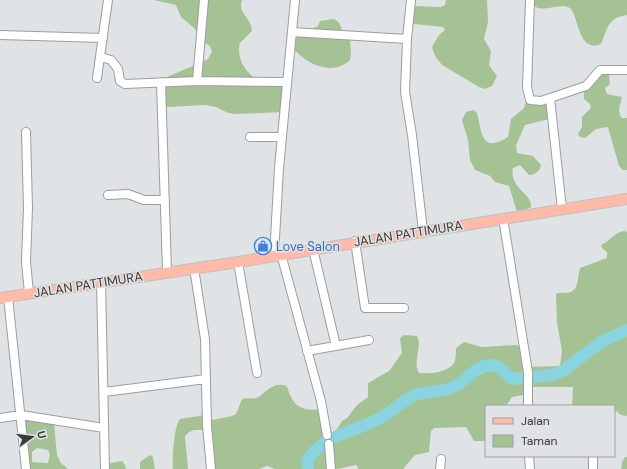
<svg xmlns="http://www.w3.org/2000/svg" width="627" height="469" font-family="'DM Sans',sans-serif">
<rect width="100%" height="100%" fill="#e0e3e5"/>
<path fill="#a5c294" fill-rule="evenodd" d="M 154,0 L 242,0 C 237,13 252,18 252,31 L 240,43 C 236,57 245,73 258,80 C 266,84 278,84 287,86 L 284,112 L 236,114 L 228,113 L 216,107 L 205,105 L 168,107 L 161,106 L 165,80 L 169,76 L 202,62 L 208,59 L 212,52 L 210,46 L 203,42 L 194,28 L 181,17 L 176,5 Z
M 446,0 L 487,0 L 488,22 L 484,39 L 491,51 L 489,65 L 497,76 L 492,86 L 485,89 L 479,87 L 442,65 L 435,56 L 432,47 L 439,35 L 445,30 L 443,27 L 414,24 L 411,22 L 414,6 L 441,7 L 445,5 Z
M 533,0 L 627,0 L 627,15 C 607,18 608,28 601,44 C 579,53 579,20 571,9 C 562,0 543,15 533,5 Z
M 333,19 C 343,21 340,34 350,41 L 351,54 L 350,60 C 332,77 306,64 293,48 C 298,30 303,33 318,26 L 320,21 Z
M 597,72 L 609,75 L 610,84 L 605,88 L 607,94 L 622,97 C 621,104 616,111 622,118 L 627,118 L 627,170 L 623,170 L 619,166 L 608,127 L 596,129 L 585,138 L 580,137 L 578,134 L 582,127 L 582,117 L 591,108 L 590,104 L 584,99 L 584,87 Z
M 550,98 L 549,119 L 525,125 L 516,145 L 517,153 L 533,156 L 541,165 C 540,171 535,175 529,175 L 520,165 L 513,168 C 509,189 532,192 531,207 L 527,209 L 518,211 L 516,209 L 509,186 L 495,182 L 490,176 L 475,170 L 470,160 L 468,140 L 462,120 L 466,112 L 474,110 L 477,113 C 482,132 481,154 508,137 L 511,119 L 524,108 L 526,102 Z
M 624,231 L 627,232 L 627,416 L 621,415 L 614,409 L 614,406 L 572,406 L 573,387 L 529,387 L 529,394 L 512,397 L 506,406 L 486,406 L 486,439 L 484,441 L 474,441 L 466,427 L 434,428 L 431,431 L 429,452 L 415,455 L 403,469 L 359,469 L 356,465 L 338,469 L 275,469 L 267,466 L 259,469 L 211,469 L 208,431 C 198,430 190,428 185,437 L 188,469 L 173,469 C 172,460 174,425 180,419 L 205,415 L 207,421 L 232,416 L 236,414 L 242,399 C 248,397 253,400 258,397 C 268,391 273,381 287,386 C 292,406 302,412 322,409 L 326,432 L 335,432 L 342,421 L 347,418 L 357,405 L 368,397 L 368,383 L 389,371 L 402,353 L 400,338 L 404,335 L 417,336 C 423,347 412,361 419,373 C 429,374 450,373 455,361 C 456,357 456,352 456,348 L 464,342 L 482,347 L 516,345 L 524,347 L 528,367 L 560,366 L 562,351 L 557,323 L 556,294 C 560,292 561,293 566,293 C 580,292 577,278 580,268 L 607,258 L 607,252 L 602,248 L 601,245 C 610,241 615,232 624,231 Z
M 21,415 L 54,424 L 57,455 L 61,463 L 68,469 L 26,469 ZM 37,448 L 48,450 L 50,454 L 48,463 L 32,462 L 32,452 Z
M 150,455 L 153,457 L 155,469 L 140,469 L 140,462 Z
M 625,457 L 627,457 L 627,469 L 621,469 L 622,462 Z
M 122,461 L 125,465 L 126,469 L 107,469 L 111,463 Z"/>
<g fill="none" stroke-linecap="round" stroke-linejoin="round">
<path stroke="#89d4de" stroke-width="12" d="M 308,469 L 307,460 C 327,432 355,433 382,417 C 394,410 405,398 418,394 C 430,391 442,392 454,387 C 467,380 474,367 490,365 C 499,365 506,373 512,379 L 552,375 L 564,370 L 601,342 L 627,330"/>
<defs>
<path id="minor" d="M 530,0 L 527,87 L 530,100 L 541,101 L 586,86 L 600,70 L 627,70
M 292,32 L 407,39 L 405,92 L 412,135 L 423,231
M 0,35 L 103,38
M 407,39 L 411,0
M 100,57 L 111,60 L 118,69 L 120,81 L 125,84 L 197,81 L 287,82
M 97,78 L 108,0
M 197,81 L 204,0
M 161,82 L 167,271
M 550,98 L 562,209
M 26,132 L 28,208 L 26,262 L 29,293
M 250,137 L 282,137
M 108,195 L 128,194 L 144,200 L 165,200
M 503,218 L 528,372 L 528,406
M 355,241 L 365,308 L 404,308
M 313,249 L 336,346
M 281,254 L 321,401 L 327,435
M 274,256 L 279,168 L 295,0
M 238,262 L 257,373
M 194,268 L 205,339 L 207,426 L 211,469
M 101,282 L 105,469
M 8,297 L 26,469
M 307,351 L 369,340
M 104,392 L 206,379
M 0,418 L 21,415 L 104,428
M 329,444 L 331,469
M 529,456 L 530,469
M 593,456 L 593,469
M 440,469 L 441,459"/>
<path id="major" d="M 0,298 L 238,262 L 627,199"/>
</defs>
<use href="#minor" stroke="#9b9d9f" stroke-width="10"/>
<use href="#major" stroke="#bfc0c0" stroke-width="12"/>
<use href="#minor" stroke="#fff" stroke-width="8"/>
<use href="#major" stroke="#ffbba9" stroke-width="10"/>
</g>
<defs>
<symbol id="shop-ring" viewBox="-11 -11 22 22"><circle r="9.5" fill="#e0e3e5" stroke="#3f7fe0" stroke-width="1.5"/><path d="M-5-2.5h2.3a2.7 3.5 0 0 1 5.4 0H5L5.5 6h-11ZM-1.5-2.5h3a1.5 2.3 0 0 0-3 0Z" fill="#3f7fe0"/></symbol>
</defs>
<g fill-rule="evenodd">
<use href="#shop-ring" x="253" y="236" width="20" height="20"/>
</g>
<g text-anchor="middle" stroke-width="3" stroke-linejoin="round" paint-order="stroke">
<g font-size="13" fill="#38393a" stroke="#e0e3e5">
<text transform="translate(408 233) rotate(-9)" y="5">JALAN PATTIMURA</text>
<text transform="translate(88 284) rotate(-9)" y="5">JALAN PATTIMURA</text>
</g>
<g font-size="13" fill="#366cbe" stroke="#e0e3e5" text-anchor="start">
<text x="276" y="251">Love Salon</text>
</g>
</g>
<rect x="485" y="405" width="130" height="52" fill="#e0e3e5" stroke="#9d9fa1"/>
<rect x="493" y="418" width="20" height="6" fill="#ffbba9" stroke="#9d9fa1"/>
<text x="521" y="425" font-size="12" fill="#38393a">Jalan</text>
<rect x="493" y="435" width="20" height="12" fill="#a5c294" stroke="#9d9fa1"/>
<text x="521" y="445" font-size="12" fill="#38393a">Taman</text>
<g transform="translate(32 437) rotate(76)" stroke="#e0e3e5" stroke-width="3" paint-order="stroke">
<path d="M0-3L7 15L0 10L-7 15Z" fill="#38393a"/>
<text y="-6" font-size="11" font-weight="bold" text-anchor="middle" fill="#38393a">U</text>
</g>
</svg>
